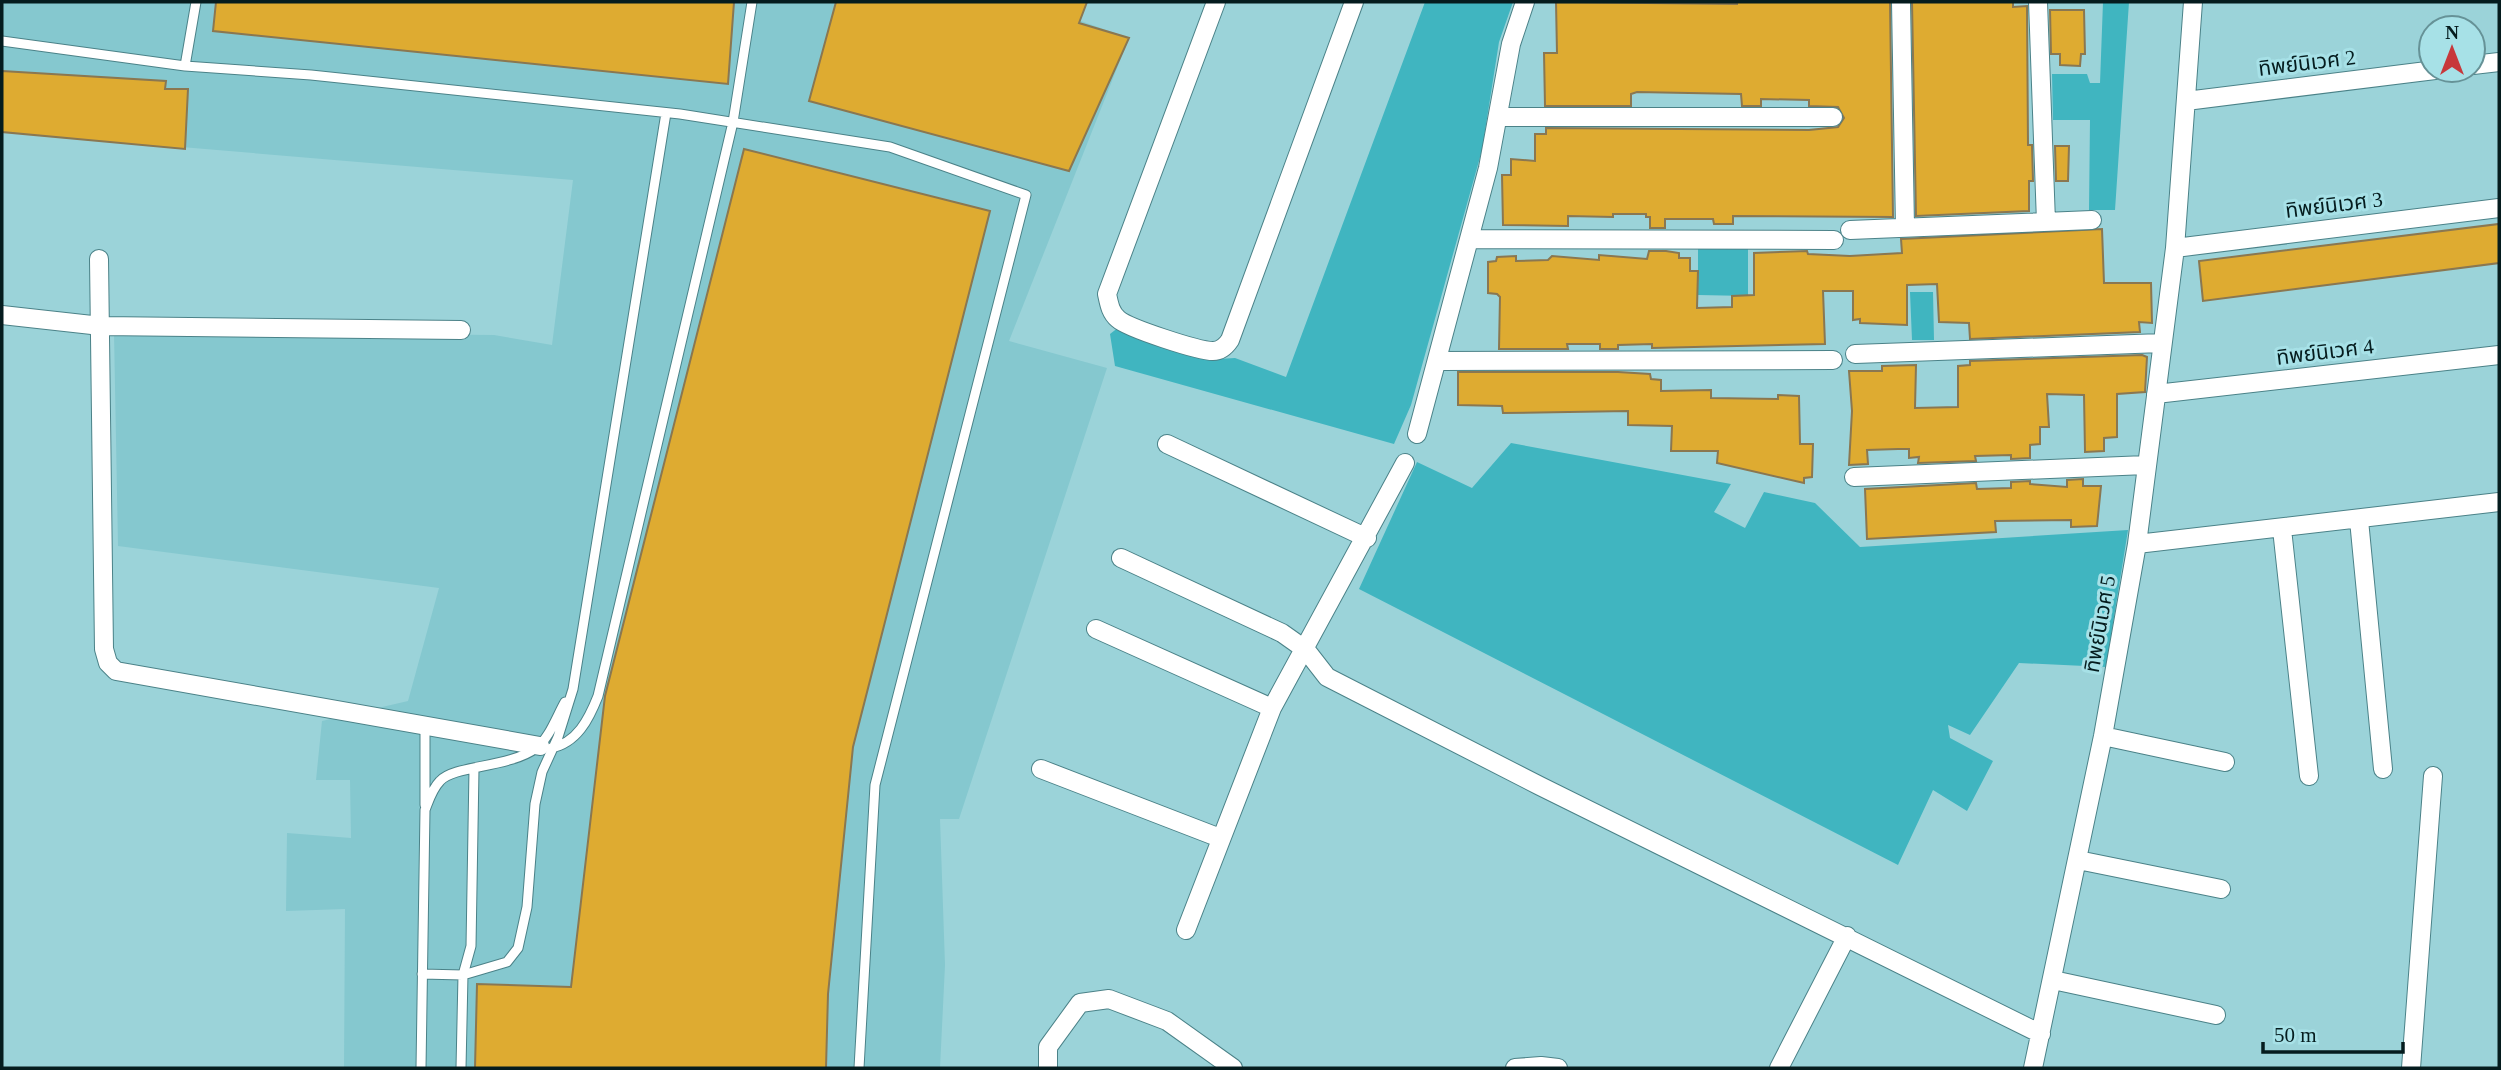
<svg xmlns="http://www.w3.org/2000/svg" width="2501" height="1070" font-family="'Times New Roman','Noto Sans Thai',serif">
<rect width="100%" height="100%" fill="#9bd3d9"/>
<path fill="#85c8cf" d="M 2,2 L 1027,2 L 1129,38 L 1009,341 L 1107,368 L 959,819 L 940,819 L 945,965 L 940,1068 L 344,1068 L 345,909 L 286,911 L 287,833 L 351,838 L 350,780 L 316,780 L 322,721 L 408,701 L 439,588 L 118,546 L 114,332 L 494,335 L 552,345 L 573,180 L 2,132 Z"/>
<path fill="#40b5c0" d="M 1425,2 L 1513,2 L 1499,42 L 1482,150 L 1411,405 L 1394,444 L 1115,366 L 1110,334 L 1119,327 L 1218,359 L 1235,358 L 1286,377 Z
M 2103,2 L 2129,2 L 2115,210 L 2089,210 L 2090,120 L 2053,120 L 2052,74 L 2087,74 L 2090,83 L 2100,83 Z
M 1698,247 L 1748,247 L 1748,296 L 1698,295 Z
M 1910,292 L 1933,292 L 1934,340 L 1912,340 Z
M 1511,443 L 1731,484 L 1714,512 L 1745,528 L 1764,492 L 1815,503 L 1860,547 L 2128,530 L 2106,667 L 2019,663 L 1970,735 L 1948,725 L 1950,738 L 1993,761 L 1967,811 L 1933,790 L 1898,865 L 1359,589 L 1417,462 L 1472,488 Z"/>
<path fill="#deab31" stroke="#8a7751" stroke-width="2" d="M 216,2 L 734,2 L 728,84 L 213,31 Z
M 836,2 L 1087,2 L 1079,23 L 1129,38 L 1069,171 L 809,101 Z
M 1556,2 L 1737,4 L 1737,2 L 1890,2 L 1893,217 L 1733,216 L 1733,224 L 1714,224 L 1713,219 L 1665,219 L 1665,228 L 1650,228 L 1650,217 L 1646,217 L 1646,214 L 1613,214 L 1613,217 L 1568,216 L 1568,226 L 1503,225 L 1502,175 L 1511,175 L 1511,159 L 1535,161 L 1535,134 L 1546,134 L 1546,128 L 1809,130 L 1838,127 L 1844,118 L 1838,107 L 1809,106 L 1809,100 L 1761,99 L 1761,106 L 1742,106 L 1741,94 L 1637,92 L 1631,94 L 1631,106 L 1545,106 L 1544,53 L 1557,53 Z
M 1912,2 L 2013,2 L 2013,7 L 2027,6 L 2028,145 L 2032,145 L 2033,181 L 2029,181 L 2029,211 L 1916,216 Z
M 2050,10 L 2084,10 L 2085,54 L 2081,54 L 2080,66 L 2060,65 L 2060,54 L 2051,54 Z
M 2,71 L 166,81 L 165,89 L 188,89 L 185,149 L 2,132 Z
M 2055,146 L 2069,146 L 2068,181 L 2056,181 Z
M 744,149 L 990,211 L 853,747 L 828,994 L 826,1068 L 475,1068 L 477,984 L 571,987 L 605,696 Z
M 2499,224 L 2499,263 L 2203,301 L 2199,261 Z
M 2102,229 L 2104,283 L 2151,283 L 2152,323 L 2139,322 L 2140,332 L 1970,339 L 1969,323 L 1939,322 L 1937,284 L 1907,285 L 1907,325 L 1860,323 L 1860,319 L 1853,320 L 1853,291 L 1823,291 L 1825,344 L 1652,348 L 1652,344 L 1618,345 L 1618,349 L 1600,349 L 1600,344 L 1567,344 L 1568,349 L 1499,349 L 1500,297 L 1497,294 L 1488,293 L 1488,262 L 1496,261 L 1497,257 L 1516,256 L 1516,261 L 1548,260 L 1552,256 L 1599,260 L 1599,255 L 1647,259 L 1649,251 L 1666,251 L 1679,253 L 1679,258 L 1690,258 L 1690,271 L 1698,271 L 1697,308 L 1732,307 L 1732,296 L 1754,295 L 1754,253 L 1807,251 L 1808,254 L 1850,256 L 1902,253 L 1901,239 Z
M 2142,355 L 2147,357 L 2145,392 L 2117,394 L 2117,437 L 2104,438 L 2104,451 L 2085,452 L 2084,395 L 2047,394 L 2049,427 L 2040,427 L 2040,444 L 2030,445 L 2030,458 L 2011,459 L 2011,455 L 1975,456 L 1976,461 L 1918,463 L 1919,457 L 1909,458 L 1909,449 L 1898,449 L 1867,450 L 1868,464 L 1849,465 L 1852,411 L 1849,371 L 1882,371 L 1882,366 L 1916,365 L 1915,408 L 1958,407 L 1958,366 L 1970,365 L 1970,361 Z
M 1458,372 L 1618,372 L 1650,374 L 1651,379 L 1661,380 L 1661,391 L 1711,390 L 1711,398 L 1778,399 L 1778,395 L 1799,396 L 1800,444 L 1813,444 L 1812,477 L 1804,478 L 1804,483 L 1717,463 L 1718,451 L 1671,451 L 1672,426 L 1628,425 L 1628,411 L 1503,413 L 1502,406 L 1458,405 Z
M 2083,479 L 2083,486 L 2101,486 L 2097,526 L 2071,527 L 2071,520 L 1995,521 L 1996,532 L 1867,539 L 1865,489 L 1976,483 L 1977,489 L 2011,488 L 2011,482 L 2030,481 L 2030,484 L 2067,487 L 2067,480 Z"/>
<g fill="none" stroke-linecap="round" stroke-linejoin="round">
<defs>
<path id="service" d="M 2,41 L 185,66 L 311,75 L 680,114 L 890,147 L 1026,195 L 875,785 L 859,1068
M 185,66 L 196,2
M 551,748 C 577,743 589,719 598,696 L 733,122 L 752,2
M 425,805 L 425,725
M 422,974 L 463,975 L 507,962 L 518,948 L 527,907 L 535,804 L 542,772 L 558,737 L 573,689 L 666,113
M 421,1068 L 425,810 C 429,800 432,789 440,781 C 454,765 509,768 536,748 C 549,739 557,716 565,702
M 461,1068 L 463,975 L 471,946 L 474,769"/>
<path id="minor" d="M 1216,2 L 1107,294 C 1109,303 1110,312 1118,319 C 1128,328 1198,351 1213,351 C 1221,351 1226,346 1230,340 L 1354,2
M 1901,2 L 1905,227
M 2038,2 L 2046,222
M 2473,65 L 2499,62
M 2186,101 L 2435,70
M 1500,117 L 1833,117
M 1850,230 L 2092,220
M 1470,239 L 1834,240
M 2175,248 L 2499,208
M 99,259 L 104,649 L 108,663 L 116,671 L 540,746
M 2,315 L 101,326 L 461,330
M 1855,354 L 2162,343
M 1438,361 L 1833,360
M 2156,394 L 2499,355
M 1417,434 L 1488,168 L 1511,44 L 1525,2
M 1167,444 L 1367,538
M 1854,477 L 2146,465
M 2359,520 L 2383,769
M 2282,529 L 2309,776
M 2137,544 L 2175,248 L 2193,2
M 1121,558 L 1282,633 L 1306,650 L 1327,677 L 1540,786 L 2041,1034
M 1096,629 L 1272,708
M 2103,736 L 2225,762
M 1041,769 L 1220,838
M 2078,860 L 2221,889
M 1186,930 L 1272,708 L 1405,463
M 2053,980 L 2216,1015
M 1048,1068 L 1048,1047 L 1080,1003 L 1109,999 L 1167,1021 L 1233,1068
M 1515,1068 L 1541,1066 L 1558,1068
M 1779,1068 L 1847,936
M 2033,1068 L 2103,736 L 2137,544 L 2499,502
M 2411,1068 L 2433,776"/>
</defs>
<use href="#service" stroke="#4b8288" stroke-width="11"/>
<use href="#minor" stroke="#4b8288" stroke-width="20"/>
<use href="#service" stroke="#fff" stroke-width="9"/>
<use href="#minor" stroke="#fff" stroke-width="18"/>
</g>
<g text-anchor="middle" stroke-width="6" stroke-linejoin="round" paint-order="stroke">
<g font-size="21" fill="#051c1e" stroke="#a7e1e7">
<text transform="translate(2307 63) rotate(-7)" y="7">ทิพย์นิเวศ 2</text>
<text transform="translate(2334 205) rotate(-7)" y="7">ทิพย์นิเวศ 3</text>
<text transform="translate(2325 352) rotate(-7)" y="7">ทิพย์นิเวศ 4</text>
<text transform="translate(2100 624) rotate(-80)" y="7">ทิพย์นิเวศ 5</text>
</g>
</g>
<rect width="2501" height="1070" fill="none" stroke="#051c1e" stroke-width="7"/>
<g transform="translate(2452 49)"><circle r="33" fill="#a7e1e7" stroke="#669297" stroke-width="2"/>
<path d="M0-5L12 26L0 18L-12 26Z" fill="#c7383b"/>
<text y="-10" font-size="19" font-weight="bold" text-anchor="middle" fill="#051c1e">N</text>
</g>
<path d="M2263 1042v10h140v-10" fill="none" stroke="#051c1e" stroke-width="3.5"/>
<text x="2274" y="1042" font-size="21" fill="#051c1e" stroke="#a7e1e7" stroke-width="5" paint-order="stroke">50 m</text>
</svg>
